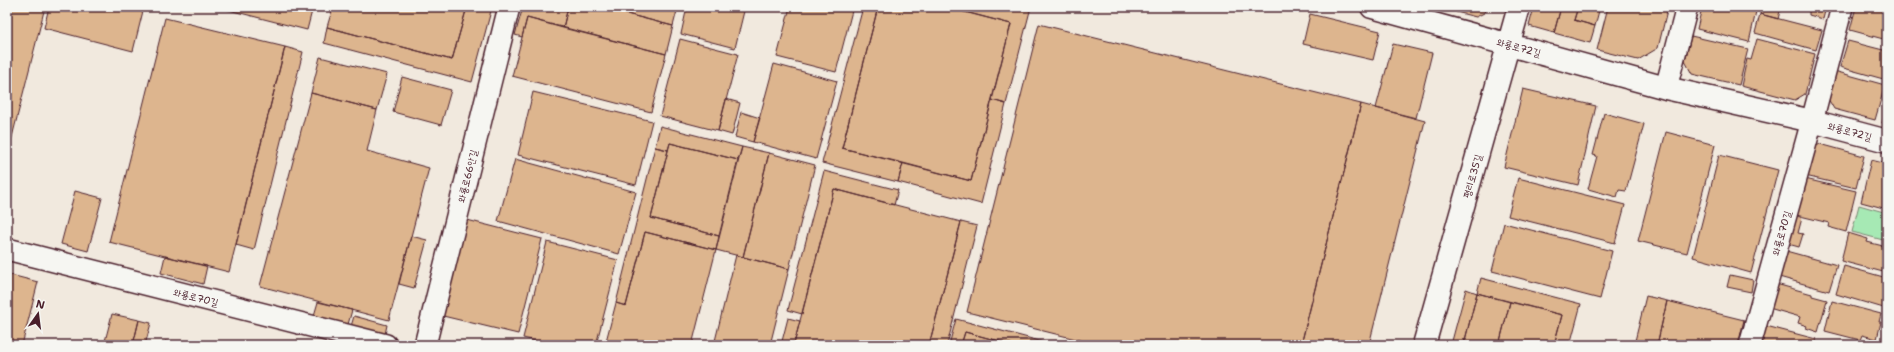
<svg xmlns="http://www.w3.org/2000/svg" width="1894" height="352" font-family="'Shantell Sans','Poor Story',sans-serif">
<rect width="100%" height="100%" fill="#f1e9de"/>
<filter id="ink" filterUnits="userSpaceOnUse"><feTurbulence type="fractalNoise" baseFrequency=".025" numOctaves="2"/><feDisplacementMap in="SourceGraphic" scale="8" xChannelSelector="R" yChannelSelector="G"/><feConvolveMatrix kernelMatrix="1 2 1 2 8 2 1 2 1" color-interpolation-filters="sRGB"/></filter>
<g filter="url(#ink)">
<path fill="#a6e9b4" stroke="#788470" d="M 1859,205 L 1887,213 L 1887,241 L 1852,232 Z"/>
<path fill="#ddb58e" stroke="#4a1f2b" d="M 7,7 L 45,7 L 7,157 Z
M 49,7 L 144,7 L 133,51 L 44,28 Z
M 217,7 L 313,7 L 307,30 Z
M 333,7 L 467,7 L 452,60 L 327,27 Z
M 467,7 L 492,7 L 472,82 L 324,43 L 327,27 L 452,60 Z
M 523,7 L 568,7 L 563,28 L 527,18 L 522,37 L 515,35 Z
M 568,7 L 600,7 L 673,26 L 666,54 L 563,28 Z
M 600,7 L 678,7 L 673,26 Z
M 687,7 L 745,7 L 735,48 L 681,34 Z
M 790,7 L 853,7 L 836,72 L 777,57 Z
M 863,7 L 878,7 L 842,148 L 903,163 L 898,182 L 822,163 Z
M 878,7 L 945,7 L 1011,24 L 971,181 L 842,148 Z
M 947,7 L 1031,7 L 1006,104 L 992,100 L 1011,24 Z
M 1458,7 L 1486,7 L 1484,13 L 1476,17 L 1456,12 Z
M 1534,7 L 1561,7 L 1554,33 L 1529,26 Z
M 1561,7 L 1577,10 L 1574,20 L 1595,26 L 1590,43 L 1554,33 Z
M 1578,7 L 1600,7 L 1595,26 L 1574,20 Z
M 1608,7 L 1668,7 L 1658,48 L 1638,60 L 1597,50 Z
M 1702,7 L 1757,7 L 1749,42 L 1697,29 Z
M 1761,7 L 1781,7 L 1778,19 L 1760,14 Z
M 1793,7 L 1826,7 L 1823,19 L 1809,15 L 1809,11 Z
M 1856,7 L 1887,7 L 1887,40 L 1850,30 Z
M 1310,14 L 1380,31 L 1373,60 L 1303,44 Z
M 1760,14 L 1822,30 L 1816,50 L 1755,33 Z
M 165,18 L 285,47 L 229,272 L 109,242 Z
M 527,18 L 666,54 L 651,112 L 512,76 Z
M 1039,24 L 1361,104 L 1301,345 L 1100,345 L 967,312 Z
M 1691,36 L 1748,49 L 1739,85 L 1692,74 L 1685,61 Z
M 680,39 L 738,54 L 718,131 L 660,116 Z
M 1757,39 L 1815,54 L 1805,94 L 1795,100 L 1741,86 L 1747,59 L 1751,60 Z
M 1848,41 L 1887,51 L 1887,80 L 1840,67 Z
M 1393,44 L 1432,53 L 1416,118 L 1376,108 Z
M 285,47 L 303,52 L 254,250 L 236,245 Z
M 320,57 L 387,74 L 377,110 L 311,93 Z
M 774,64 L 837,81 L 816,159 L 753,142 Z
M 1834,71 L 1885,85 L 1875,120 L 1834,109 L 1827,97 Z
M 402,77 L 451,90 L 441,125 L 393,112 Z
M 1523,89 L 1596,106 L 1578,185 L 1504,167 Z
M 533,92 L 652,121 L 636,185 L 518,155 Z
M 311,93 L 377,110 L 367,151 L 429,168 L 389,320 L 260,286 Z
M 726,99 L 740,103 L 732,135 L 718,131 Z
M 992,100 L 1006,104 L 981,204 L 898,182 L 903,163 L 971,181 Z
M 1361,104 L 1425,121 L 1369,345 L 1301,345 Z
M 1887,106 L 1887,125 L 1882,123 Z
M 741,112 L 760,118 L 753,142 L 735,137 Z
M 1604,113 L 1644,124 L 1626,191 L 1619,190 L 1617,197 L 1588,189 L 1597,156 L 1593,155 Z
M 660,126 L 742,147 L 738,160 L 670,143 L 668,150 L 655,147 Z
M 1666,132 L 1715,145 L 1687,253 L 1638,241 Z
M 670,143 L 738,160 L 719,236 L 651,218 Z
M 1820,144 L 1864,156 L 1856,188 L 1801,175 L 1808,151 Z
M 655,147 L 668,150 L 651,218 L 719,236 L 716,250 L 645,232 L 626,306 L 616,303 Z
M 742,147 L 769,153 L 743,257 L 716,250 Z
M 769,153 L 815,165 L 789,269 L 743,257 Z
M 1719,155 L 1778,170 L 1751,273 L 1693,257 Z
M 515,159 L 636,192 L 619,254 L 498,221 Z
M 1871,160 L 1887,164 L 1887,209 L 1861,202 Z
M 824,171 L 898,190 L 894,205 L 834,189 L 802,314 L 788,310 Z
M 1518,178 L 1625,205 L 1615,243 L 1508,216 Z
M 1805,179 L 1856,191 L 1846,232 L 1828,227 L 1829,223 L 1796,215 Z
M 834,189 L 961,222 L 929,345 L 794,344 Z
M 75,191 L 102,198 L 88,251 L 61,244 Z
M 1796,215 L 1802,218 L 1798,233 L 1803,234 L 1799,247 L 1788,244 Z
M 467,220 L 542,239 L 518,334 L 443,316 Z
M 961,222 L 977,226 L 947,345 L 929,345 Z
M 1504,223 L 1612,251 L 1600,299 L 1492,271 Z
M 645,232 L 716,250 L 692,345 L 605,345 L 616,303 L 626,306 Z
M 1848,233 L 1868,239 L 1867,242 L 1887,247 L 1887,273 L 1841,261 Z
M 411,236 L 427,240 L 414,288 L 399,284 Z
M 547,242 L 618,260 L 596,345 L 552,345 L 523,338 Z
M 1786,251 L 1837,265 L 1829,291 L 1779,277 Z
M 736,255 L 789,269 L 770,345 L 714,345 Z
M 165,256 L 207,266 L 203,284 L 161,273 Z
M 1844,266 L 1887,278 L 1887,309 L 1836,294 Z
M 7,274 L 38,282 L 22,345 L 7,345 L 8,299 Z
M 1730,275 L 1753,280 L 1751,292 L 1727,287 Z
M 1481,278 L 1581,304 L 1570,345 L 1554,345 L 1562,315 L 1477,293 Z
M 1776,284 L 1812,294 L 1812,296 L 1827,300 L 1818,332 L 1806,328 L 1807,326 L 1798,323 L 1800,317 L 1769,308 Z
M 1466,289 L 1477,293 L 1464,344 L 1452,341 Z
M 1477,293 L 1510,302 L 1499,345 L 1464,344 Z
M 1646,296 L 1667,301 L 1657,345 L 1634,345 Z
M 1667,301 L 1744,320 L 1738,345 L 1657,345 Z
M 1832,301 L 1881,314 L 1879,322 L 1881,322 L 1877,339 L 1862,335 L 1860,340 L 1825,331 Z
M 318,302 L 352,310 L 347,328 L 313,319 Z
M 1510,302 L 1562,315 L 1554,345 L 1499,345 Z
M 112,314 L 139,320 L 133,345 L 104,345 Z
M 354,316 L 387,325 L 384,339 L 350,330 Z
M 788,318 L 800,321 L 794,344 L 781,345 Z
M 956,319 L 1055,345 L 1014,345 L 965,332 L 961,345 L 949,345 Z
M 139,320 L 151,323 L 145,345 L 133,345 Z
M 1766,326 L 1816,339 L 1815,345 L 1761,345 Z
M 965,332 L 1014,345 L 961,345 Z
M 165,341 L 180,345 L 164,345 Z"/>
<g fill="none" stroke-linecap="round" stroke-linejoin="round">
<defs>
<path id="street" d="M 1666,88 L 1687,7
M 7,249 L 386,345
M 425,345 L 509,7
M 1750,345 L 1812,121 L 1842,7"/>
<path id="secondary" d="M 1372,7 L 1666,88 L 1812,121 L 1887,141
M 1424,345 L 1519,7"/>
</defs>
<use href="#street" stroke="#4a1f2b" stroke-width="24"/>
<use href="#secondary" stroke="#4a1f2b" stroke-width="25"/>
<use href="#street" stroke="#f6f6f2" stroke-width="21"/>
<use href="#secondary" stroke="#f6f6f2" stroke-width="22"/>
</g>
</g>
<g text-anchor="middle" stroke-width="3" stroke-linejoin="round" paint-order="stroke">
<g font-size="10" fill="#4a1f2b" stroke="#f6f6f2">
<text transform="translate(1519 47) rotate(15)" y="4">와룡로72길</text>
<text transform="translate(1850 131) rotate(15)" y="4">와룡로72길</text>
<text transform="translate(467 176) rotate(-76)" y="4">와룡로66안길</text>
<text transform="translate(1472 176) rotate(-74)" y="4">평리로35길</text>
<text transform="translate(1781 233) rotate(-74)" y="4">와룡로70길</text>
<text transform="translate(196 297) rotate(14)" y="4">와룡로70길</text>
</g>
</g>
<rect width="1894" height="352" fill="none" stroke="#f6f6f2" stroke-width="24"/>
<rect x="12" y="12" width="1870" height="328" fill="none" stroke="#4a1f2b" stroke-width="1.5" filter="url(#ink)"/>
<g transform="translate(38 314) rotate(14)" stroke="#f6f6f2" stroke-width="3" paint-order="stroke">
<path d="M0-3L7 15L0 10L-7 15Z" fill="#4a1f2b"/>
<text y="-6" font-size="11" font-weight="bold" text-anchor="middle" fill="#4a1f2b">N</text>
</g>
</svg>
